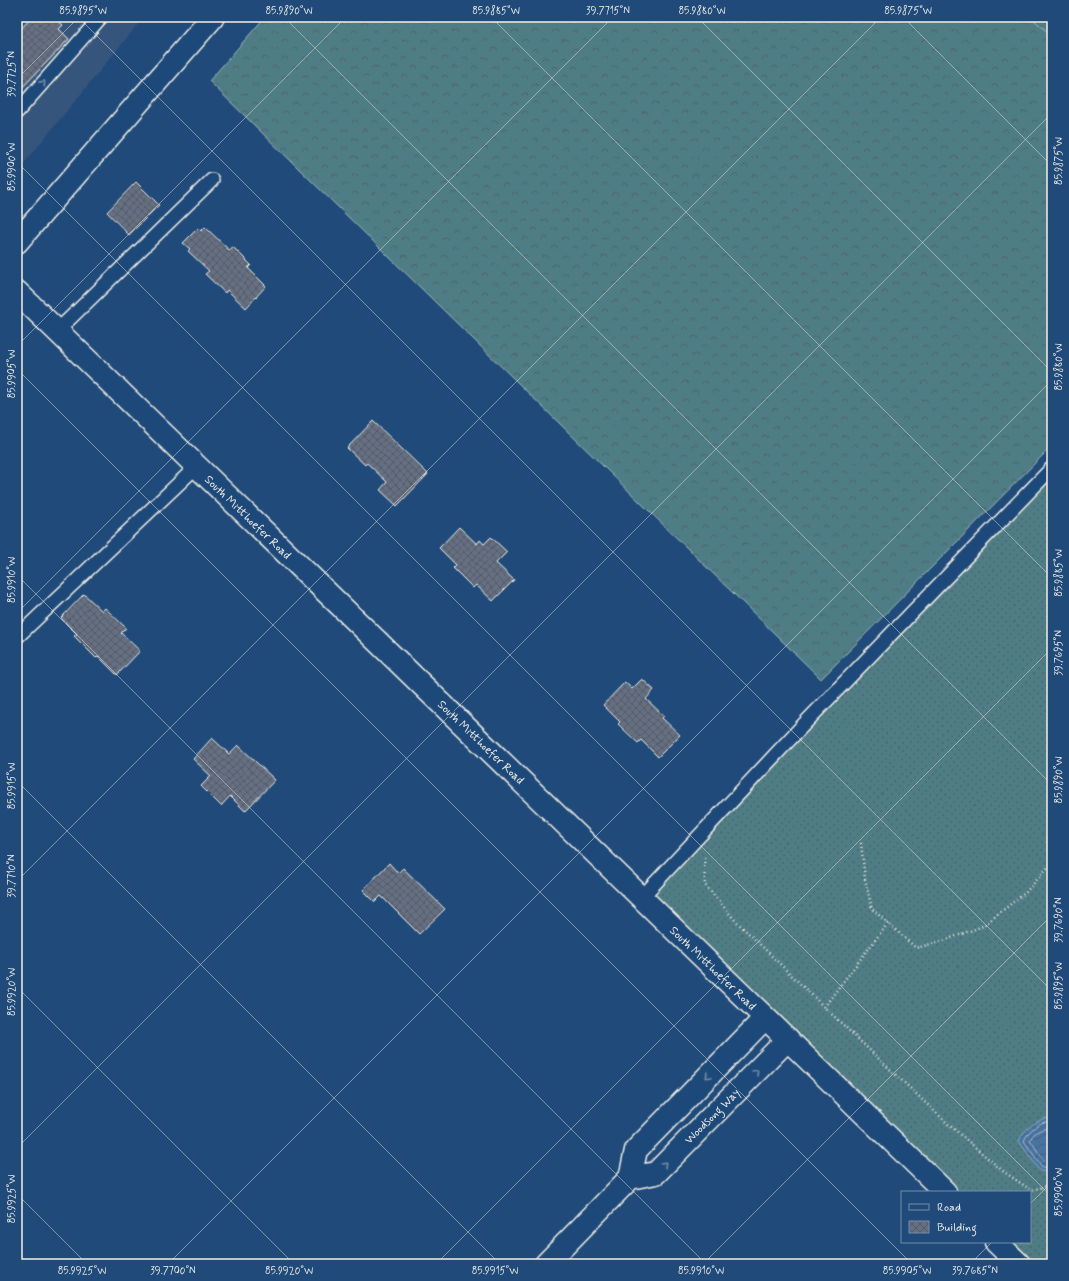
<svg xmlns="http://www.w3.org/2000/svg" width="1069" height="1281" font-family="Mynerve,sans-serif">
<defs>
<pattern id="grass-dots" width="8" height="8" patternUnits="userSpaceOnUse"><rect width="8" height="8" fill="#507d86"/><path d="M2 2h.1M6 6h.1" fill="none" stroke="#4d6569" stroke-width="1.8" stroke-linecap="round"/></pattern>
<pattern id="forest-crowns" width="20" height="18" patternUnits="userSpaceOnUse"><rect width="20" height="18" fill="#507d86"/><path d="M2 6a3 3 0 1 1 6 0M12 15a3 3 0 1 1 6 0" fill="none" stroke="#4d6569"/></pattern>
<pattern id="water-waves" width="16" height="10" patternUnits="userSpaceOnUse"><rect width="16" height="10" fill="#4773a2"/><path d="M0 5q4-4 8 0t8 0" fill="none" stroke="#485e74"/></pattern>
<pattern id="building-cross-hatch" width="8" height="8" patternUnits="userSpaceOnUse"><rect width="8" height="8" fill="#656f84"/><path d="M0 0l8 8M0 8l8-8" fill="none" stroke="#565a62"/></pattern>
</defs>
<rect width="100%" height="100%" fill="#1f4a7a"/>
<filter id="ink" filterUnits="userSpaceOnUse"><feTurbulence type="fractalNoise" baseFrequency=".025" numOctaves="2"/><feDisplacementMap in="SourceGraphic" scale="8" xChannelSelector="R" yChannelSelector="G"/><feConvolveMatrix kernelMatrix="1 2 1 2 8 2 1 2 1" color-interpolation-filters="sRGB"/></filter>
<g filter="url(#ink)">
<path fill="#34557d" d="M 17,17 L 144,17 L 17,172 Z"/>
<path fill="url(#grass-dots)" stroke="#a2b7b7" d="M 1031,17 L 1052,17 L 1052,36 Z
M 1052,459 L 1052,1264 L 1018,1264 L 996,1242 L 1030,1242 L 1030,1192 L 944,1192 L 641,898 Z"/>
<path fill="url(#forest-crowns)" stroke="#a2b7b7" d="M 265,17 L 1031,17 L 1052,36 L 1052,446 L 821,679 L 209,81 Z"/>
<path fill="url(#water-waves)" stroke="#8ca5be" d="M 1045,1118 L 1052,1119 L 1052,1172 L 1051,1172 L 1040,1171 L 1019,1141 C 1025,1128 1032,1124 1045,1118 Z"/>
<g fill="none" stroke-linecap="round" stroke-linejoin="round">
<path stroke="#afbfcc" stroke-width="1" d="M 1052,1123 C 1050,1123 1047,1122 1045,1122 C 1036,1124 1027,1133 1024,1141 L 1042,1167 L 1052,1168
M 1052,1128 C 1043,1128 1034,1131 1030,1140 L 1045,1162 L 1052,1163"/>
</g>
<path fill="url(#building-cross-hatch)" stroke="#f4f1e8" d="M 32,17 L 46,17 L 48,19 L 50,17 L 54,17 L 63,25 L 59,29 L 69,39 L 17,93 L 17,33 Z
M 136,182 L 159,205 L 129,235 L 107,212 Z
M 205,227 L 229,250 L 233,247 L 251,265 L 248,268 L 266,286 L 246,308 L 227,290 L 225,293 L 205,274 L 209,271 L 188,251 L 190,249 L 183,243 L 198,228 L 201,231 Z
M 373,421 L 428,474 L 397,506 L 380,490 L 387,482 L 367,463 L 365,465 L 347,448 Z
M 459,527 L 477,544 L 480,540 L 484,544 L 491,537 L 507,552 L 496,563 L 514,580 L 493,601 L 476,585 L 473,588 L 453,568 L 456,565 L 439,548 Z
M 84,594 L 102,611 L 105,608 L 126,628 L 121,633 L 140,651 L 117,675 L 98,656 L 96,658 L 74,636 L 77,634 L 61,618 Z
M 642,679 L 654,690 L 646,699 L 664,716 L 662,718 L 680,735 L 658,757 L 641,740 L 638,743 L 618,724 L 620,722 L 603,705 L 625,682 L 632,689 Z
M 212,738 L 229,754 L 238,745 L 275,780 L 245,811 L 230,796 L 221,806 L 201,786 L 211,776 L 193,759 Z
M 389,863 L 398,873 L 403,868 L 445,909 L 419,934 L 381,896 L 375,902 L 363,890 Z"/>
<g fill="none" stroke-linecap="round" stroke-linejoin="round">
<defs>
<path id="lane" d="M 17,112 L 101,17
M 57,331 L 212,180
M 17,637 L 196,467
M 641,898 L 807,721 L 1052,468"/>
<path id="street" d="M 17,242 L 213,17
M 630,1178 L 656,1173 L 788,1039
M 546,1264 L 630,1178 L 636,1150 L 765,1018"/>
<path id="secondary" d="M 17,292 L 945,1192
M 996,1242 L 1019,1264"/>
</defs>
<use href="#lane" stroke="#f4f1e8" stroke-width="16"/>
<use href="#street" stroke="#f4f1e8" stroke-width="25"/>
<use href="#secondary" stroke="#f4f1e8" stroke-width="25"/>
<path stroke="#f4f1e8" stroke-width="2.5" stroke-dasharray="1 3" stroke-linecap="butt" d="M 861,843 L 865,879 L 872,909 L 888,923
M 704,858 L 705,885 L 734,919 L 824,1007 L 948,1124 L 1004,1172 L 1031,1190 L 1052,1185
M 824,1007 L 888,923 L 916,948 L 943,941 L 983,926 L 1026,892 L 1051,864 L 1047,838 L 1052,823"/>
<use href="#lane" stroke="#1f4a7a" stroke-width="13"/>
<use href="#street" stroke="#1f4a7a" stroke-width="22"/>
<use href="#secondary" stroke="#1f4a7a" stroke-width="22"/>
</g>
<defs><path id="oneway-chevron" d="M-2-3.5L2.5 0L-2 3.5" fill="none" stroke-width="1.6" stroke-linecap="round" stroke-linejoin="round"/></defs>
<g stroke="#748da6">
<use href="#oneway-chevron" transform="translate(43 83) rotate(-48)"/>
<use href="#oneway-chevron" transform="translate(756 1072) rotate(-45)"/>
<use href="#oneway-chevron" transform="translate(708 1076) rotate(134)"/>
<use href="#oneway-chevron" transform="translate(664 1164) rotate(-45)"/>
</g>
</g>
<path fill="none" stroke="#f4f1e8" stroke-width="1" stroke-opacity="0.45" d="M 78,17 L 1052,991M 284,17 L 1052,785M 491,17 L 1052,578M 697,17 L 1052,372M 903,17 L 1052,166M 17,79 L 79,17M 17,162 L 1052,1197M 17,346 L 346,17M 17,369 L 912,1264M 17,575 L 706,1264M 17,613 L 613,17M 17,781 L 500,1264M 17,881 L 881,17M 17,987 L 294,1264M 17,1148 L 1052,113M 17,1194 L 87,1264M 1030,1204 L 1052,1182M 168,1264 L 1052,380M 436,1264 L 1052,648M 703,1264 L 1052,915M 970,1264 L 992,1242"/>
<g text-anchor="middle" stroke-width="3" stroke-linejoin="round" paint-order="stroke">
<g font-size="12" fill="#f4f1e8" stroke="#1f4a7a">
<text transform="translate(248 517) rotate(44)" y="4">South Mitthoefer Road</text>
<text transform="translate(481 742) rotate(44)" y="4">South Mitthoefer Road</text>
<text transform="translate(713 968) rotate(44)" y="4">South Mitthoefer Road</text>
<text transform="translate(712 1116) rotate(-45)" y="4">Woodsong Way</text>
</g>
</g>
<rect width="1069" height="1281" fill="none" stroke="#1f4a7a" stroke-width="44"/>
<rect x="901" y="1191" width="130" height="52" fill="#1f4a7a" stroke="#748da6"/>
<rect x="909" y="1204" width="20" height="6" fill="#1f4a7a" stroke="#748da6"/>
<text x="937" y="1211" font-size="12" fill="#f4f1e8">Road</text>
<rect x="909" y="1221" width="20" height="12" fill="url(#building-cross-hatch)" stroke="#748da6"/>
<text x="937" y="1231" font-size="12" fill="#f4f1e8">Building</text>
<rect x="22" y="22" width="1025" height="1237" fill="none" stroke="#f4f1e8" stroke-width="1.5"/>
<g font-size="10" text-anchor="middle" fill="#f4f1e8">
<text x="83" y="14">85.9895°W</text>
<text x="289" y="14">85.9890°W</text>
<text x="496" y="14">85.9885°W</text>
<text x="608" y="14">39.7715°N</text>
<text x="702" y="14">85.9880°W</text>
<text x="908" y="14">85.9875°W</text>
<text transform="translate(11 74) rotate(-90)" y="4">39.7725°N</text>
<text transform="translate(1058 161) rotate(-90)" y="4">85.9875°W</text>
<text transform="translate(11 167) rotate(-90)" y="4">85.9900°W</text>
<text transform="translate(1058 367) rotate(-90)" y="4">85.9880°W</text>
<text transform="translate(11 374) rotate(-90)" y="4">85.9905°W</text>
<text transform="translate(1058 573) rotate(-90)" y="4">85.9885°W</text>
<text transform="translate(11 580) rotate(-90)" y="4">85.9910°W</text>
<text transform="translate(1058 653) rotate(-90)" y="4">39.7695°N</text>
<text transform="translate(1058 780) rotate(-90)" y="4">85.9890°W</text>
<text transform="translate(11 786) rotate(-90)" y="4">85.9915°W</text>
<text transform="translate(11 876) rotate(-90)" y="4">39.7710°N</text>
<text transform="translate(1058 920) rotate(-90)" y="4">39.7690°N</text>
<text transform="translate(1058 986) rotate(-90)" y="4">85.9895°W</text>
<text transform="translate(11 992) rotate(-90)" y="4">85.9920°W</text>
<text transform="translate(1058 1192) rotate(-90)" y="4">85.9900°W</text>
<text transform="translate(11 1199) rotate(-90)" y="4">85.9925°W</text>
<text x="82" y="1274">85.9925°W</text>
<text x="173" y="1274">39.7700°N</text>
<text x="289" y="1274">85.9920°W</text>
<text x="495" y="1274">85.9915°W</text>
<text x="701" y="1274">85.9910°W</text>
<text x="907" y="1274">85.9905°W</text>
<text x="975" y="1274">39.7685°N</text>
</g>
</svg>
